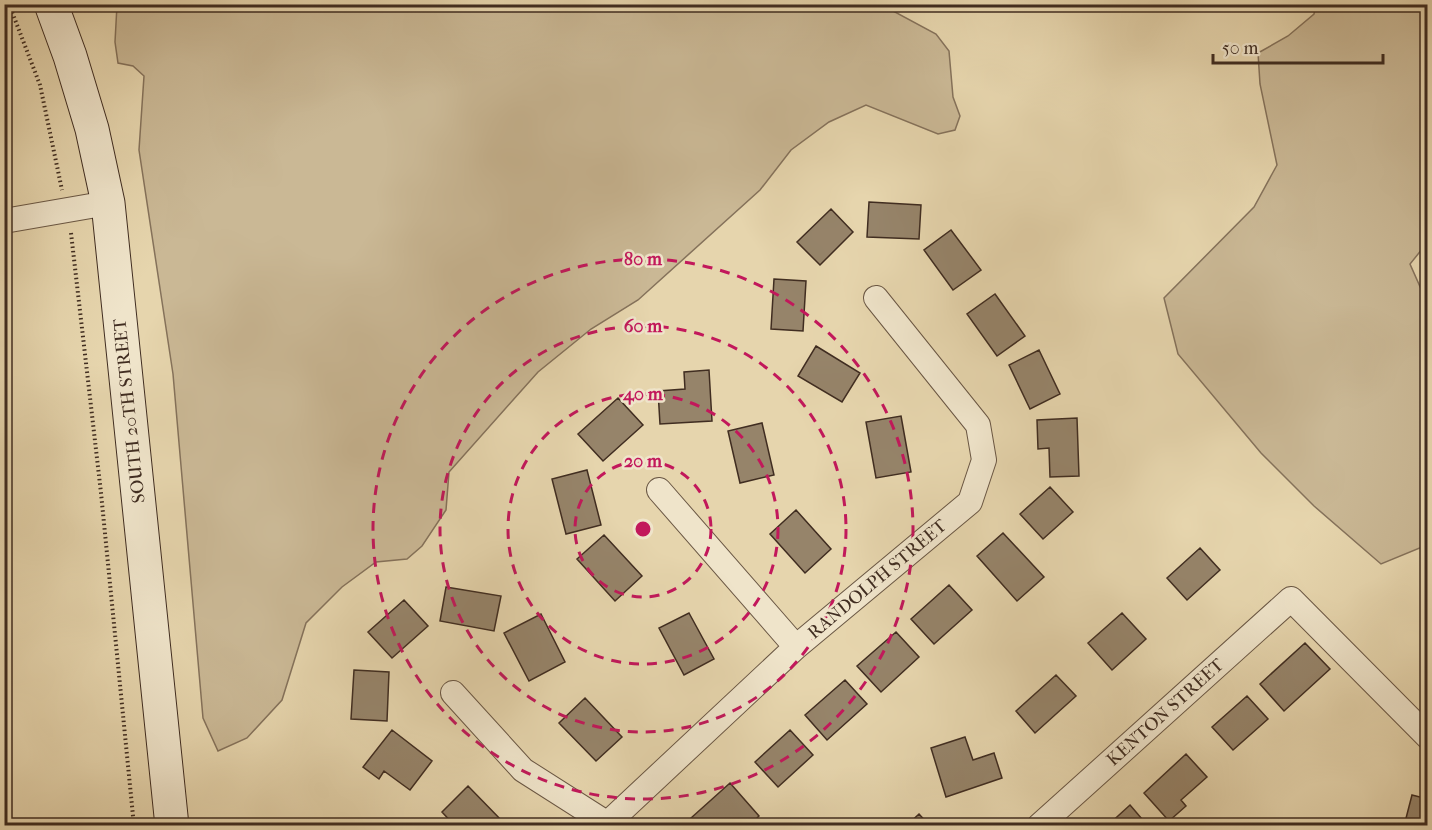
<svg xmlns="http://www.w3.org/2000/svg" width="1432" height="830" font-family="'IM FELL French Canon',serif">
<rect width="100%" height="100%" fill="#e6d5ad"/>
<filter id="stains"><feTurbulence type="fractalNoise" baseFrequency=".00333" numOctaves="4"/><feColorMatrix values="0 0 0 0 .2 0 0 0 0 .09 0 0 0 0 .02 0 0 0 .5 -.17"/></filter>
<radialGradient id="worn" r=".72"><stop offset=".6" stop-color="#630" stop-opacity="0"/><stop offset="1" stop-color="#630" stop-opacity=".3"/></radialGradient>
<path fill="#cab895" stroke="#85725b" stroke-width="1.5" d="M 117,5 L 882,5 L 936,34 L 949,51 L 953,97 L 960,116 L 955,130 L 938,134 L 866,105 L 829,122 L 791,150 L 760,190 L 638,300 L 591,329 L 538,372 L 449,472 L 446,510 L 422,546 L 407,559 L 376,562 L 342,587 L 306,623 L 282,700 L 247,738 L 218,751 L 203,718 L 173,374 L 139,150 L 144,76 L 133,66 L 118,63 L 115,42 Z
M 1316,5 L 1427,5 L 1427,243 L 1410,264 L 1422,291 L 1427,296 L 1427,545 L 1381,564 L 1314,506 L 1261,453 L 1178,354 L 1164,298 L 1254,207 L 1277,165 L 1260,84 L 1258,53 L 1288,36 L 1314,14 Z"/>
<path fill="#96846a" stroke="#402d21" stroke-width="1.5" d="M 869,202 L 921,205 L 919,239 L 867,237 Z
M 831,209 L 853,232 L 820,265 L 797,242 Z
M 951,230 L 981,270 L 953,290 L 924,250 Z
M 774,279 L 806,281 L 803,331 L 771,329 Z
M 995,294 L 1025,336 L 997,356 L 967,314 Z
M 816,346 L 860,373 L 842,402 L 798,376 Z
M 1039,350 L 1060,394 L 1030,409 L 1009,365 Z
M 709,370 L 712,421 L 660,424 L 658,391 L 685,389 L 684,372 Z
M 618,398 L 643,425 L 603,461 L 578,434 Z
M 901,416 L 911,472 L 876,478 L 866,422 Z
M 1077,418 L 1079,476 L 1050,477 L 1049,448 L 1038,449 L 1037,420 Z
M 762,423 L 774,475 L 740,483 L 728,431 Z
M 587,470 L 601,525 L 566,534 L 552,479 Z
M 1050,487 L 1073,512 L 1043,539 L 1020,514 Z
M 796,510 L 831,549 L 805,573 L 770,534 Z
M 1003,533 L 1044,577 L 1017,601 L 977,556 Z
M 604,535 L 642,576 L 615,601 L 577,559 Z
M 1200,548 L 1220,570 L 1187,600 L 1167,578 Z
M 949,585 L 972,610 L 934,644 L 911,619 Z
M 446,587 L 501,596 L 494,631 L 440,621 Z
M 404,600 L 428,626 L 392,658 L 368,632 Z
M 689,613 L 714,659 L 684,675 L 659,628 Z
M 1122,613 L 1146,639 L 1112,670 L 1088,643 Z
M 541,614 L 565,662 L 529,681 L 504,633 Z
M 896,632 L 919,657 L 881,692 L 857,666 Z
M 1305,643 L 1330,669 L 1284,711 L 1260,684 Z
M 354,670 L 389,672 L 387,721 L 351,719 Z
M 1056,675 L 1076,696 L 1035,733 L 1016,711 Z
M 845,680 L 867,704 L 827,740 L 805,715 Z
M 1247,696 L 1268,719 L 1233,750 L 1212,727 Z
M 585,698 L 622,737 L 596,761 L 559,723 Z
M 392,730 L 432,761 L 410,790 L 384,771 L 379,779 L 363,767 Z
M 790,730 L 813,755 L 778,787 L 755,762 Z
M 965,737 L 973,760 L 994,753 L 1002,778 L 946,797 L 931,748 Z
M 1186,754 L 1207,777 L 1181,800 L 1186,806 L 1169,821 L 1144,793 Z
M 730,783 L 759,816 L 749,826 L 698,826 L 691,818 Z
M 468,786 L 504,823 L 501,826 L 455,826 L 442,812 Z
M 1412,795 L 1428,799 L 1428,826 L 1404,826 Z
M 1130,805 L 1148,826 L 1107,826 Z
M 919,814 L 930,826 L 906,826 Z"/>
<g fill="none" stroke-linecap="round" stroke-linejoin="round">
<defs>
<path id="street" d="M 4,221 L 108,203
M 659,490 L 796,647
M 453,693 L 523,770 L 611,826
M 608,823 L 796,647 L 970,502 L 984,460 L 978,425 L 876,298
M 1039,826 L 1291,599 L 1428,737"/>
<path id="secondary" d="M 51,4 L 70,56 L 92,129 L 108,203 L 172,826"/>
</defs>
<use href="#street" stroke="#6a5744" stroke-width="26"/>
<use href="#secondary" stroke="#402d21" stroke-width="35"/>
<path stroke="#402d21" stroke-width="4" stroke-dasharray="1.5 3" stroke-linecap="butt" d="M 9,4 L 40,85 L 62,190
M 71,233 L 101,493 L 134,826"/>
<use href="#street" stroke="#efe4ca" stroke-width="24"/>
<use href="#secondary" stroke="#efe4ca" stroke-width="33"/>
</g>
<g fill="none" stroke="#c2185b" stroke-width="3" stroke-dasharray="10 8">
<circle cx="643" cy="529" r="68"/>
<circle cx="643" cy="529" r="135"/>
<circle cx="643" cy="529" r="203"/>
<circle cx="643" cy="529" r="270"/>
</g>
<g text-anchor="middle" stroke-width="5" stroke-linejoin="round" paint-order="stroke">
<g font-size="18" fill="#402d21" stroke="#efe4ca">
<text transform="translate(129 411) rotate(-96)" y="6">SOUTH 20TH STREET</text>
<text transform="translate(877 579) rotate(-40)" y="6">RANDOLPH STREET</text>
<text transform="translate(1165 712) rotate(-42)" y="6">KENTON STREET</text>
</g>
</g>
<circle cx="643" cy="529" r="9" fill="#c2185b" stroke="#efe4ca" stroke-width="3"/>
<g font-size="18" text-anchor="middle" font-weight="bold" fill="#c2185b" stroke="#efe4ca" stroke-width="5" stroke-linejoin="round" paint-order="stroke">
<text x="643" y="265">80 m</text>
<text x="643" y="332">60 m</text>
<text x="643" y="400">40 m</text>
<text x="643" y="467">20 m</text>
</g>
<rect width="1432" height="830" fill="none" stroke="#e6d5ad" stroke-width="24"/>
<rect x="6" y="6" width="1420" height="818" fill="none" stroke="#402d21" stroke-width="3"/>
<rect x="12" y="12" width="1408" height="806" fill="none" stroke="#402d21" stroke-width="1.5"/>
<path d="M1213 54v9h170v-9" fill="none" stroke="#402d21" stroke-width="3"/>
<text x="1222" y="54" font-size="18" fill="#402d21" stroke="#efe4ca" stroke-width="4.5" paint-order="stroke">50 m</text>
<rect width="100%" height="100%" filter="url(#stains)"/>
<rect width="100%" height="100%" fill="url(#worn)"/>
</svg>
